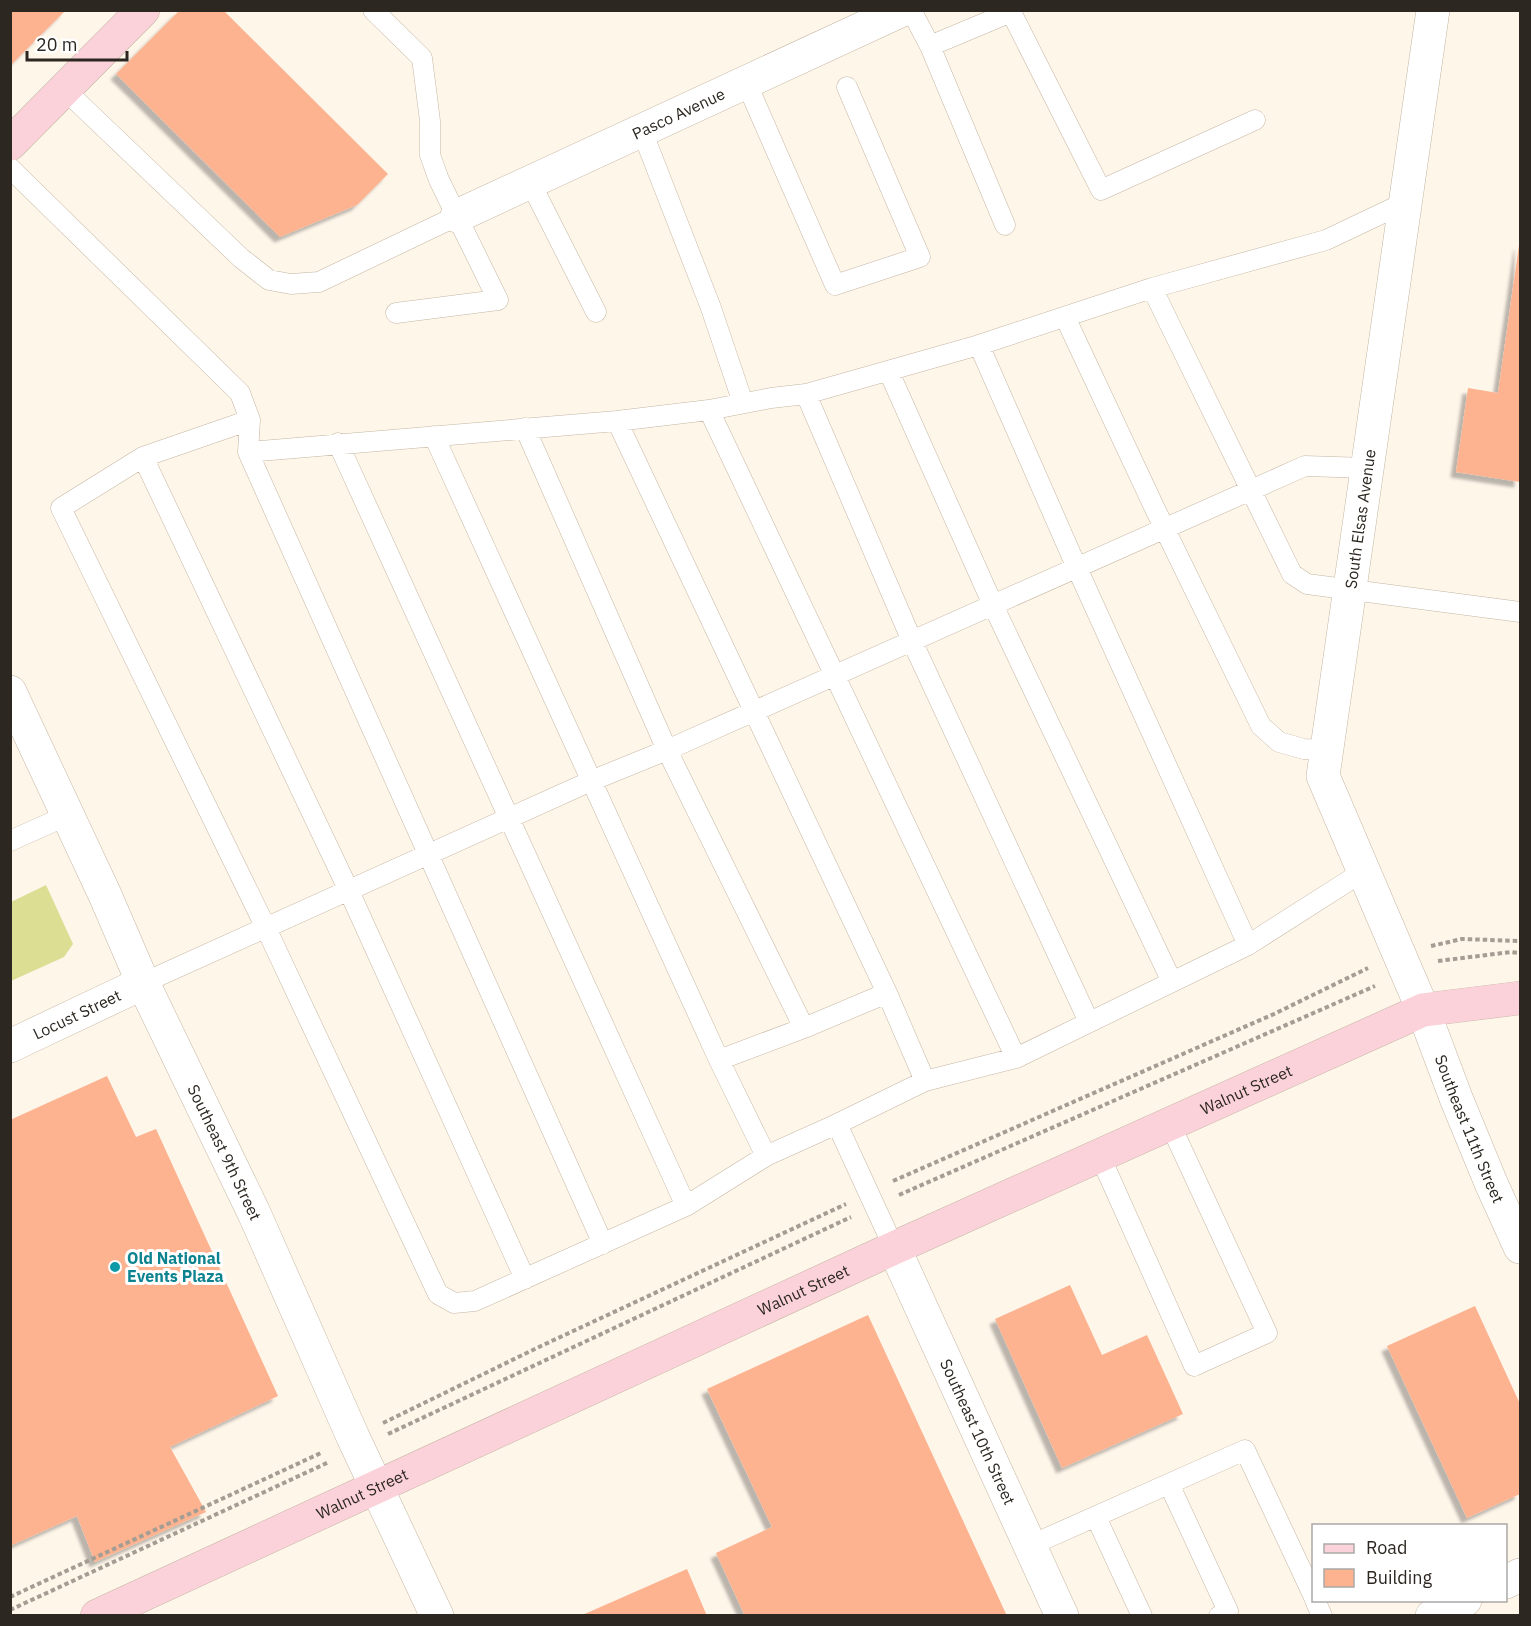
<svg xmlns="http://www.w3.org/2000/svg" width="1531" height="1626" font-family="'IBM Plex Sans',sans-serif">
<defs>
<filter id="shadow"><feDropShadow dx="-5.5" dy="5.5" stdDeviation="1.5" flood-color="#0004"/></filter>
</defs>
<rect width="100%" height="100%" fill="#fff6ea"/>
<path fill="#dbde93" d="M 46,885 L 73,944 L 64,957 L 11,981 L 11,902 Z"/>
<path fill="#fdb290" filter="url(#shadow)" d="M 10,10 L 66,10 L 10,66 Z
M 180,10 L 223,10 L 388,174 L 357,205 L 280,237 L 116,74 Z
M 1519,245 L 1520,245 L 1520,482 L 1456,472 L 1468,388 L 1498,393 Z
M 107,1076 L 136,1137 L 156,1129 L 278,1396 L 170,1447 L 206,1512 L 95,1562 L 77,1516 L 10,1546 L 10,1120 Z
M 1070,1285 L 1102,1355 L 1147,1335 L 1183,1414 L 1062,1468 L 995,1319 Z
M 1475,1306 L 1520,1404 L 1520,1494 L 1467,1518 L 1387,1346 Z
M 868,1315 L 1007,1616 L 745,1616 L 716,1553 L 772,1527 L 707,1389 Z
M 687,1569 L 707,1616 L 580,1616 Z"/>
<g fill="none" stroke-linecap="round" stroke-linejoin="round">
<defs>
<path id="lane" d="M 373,10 L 422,58 L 430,121 L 430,155 L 439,180 L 498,300 L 396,313
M 911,10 L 930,46
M 746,82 L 835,285 L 920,257 L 847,87
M 65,90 L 241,258 L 269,280 L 291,284 L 319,282 L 457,216
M 642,131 L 711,308 L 743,403
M 10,168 L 240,393 L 250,420 L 248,452 L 617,421 L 709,410 L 771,398 L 806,394 L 979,345 L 1152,288 L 1326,240 L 1406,202
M 530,182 L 596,312
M 1005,225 L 930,46 L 1011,12 L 1101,190 L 1255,120
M 1152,288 L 1292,574 L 1307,584 L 1520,612
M 1065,317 L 1156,511 L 1261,726 L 1279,742 L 1304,749 L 1327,750
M 979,345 L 1077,568 L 1248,945
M 889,372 L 993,605 L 1172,982
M 806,394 L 912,641 L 1089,1022
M 709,410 L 1016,1058
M 250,420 L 143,457 L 61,508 L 266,928 L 438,1294 L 454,1303 L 475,1301 L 686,1206 L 766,1156 L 837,1124
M 617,421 L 887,993
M 525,428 L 667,750 L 804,1028
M 434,436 L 719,1060
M 338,443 L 686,1206
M 248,452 L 603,1244
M 143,457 L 349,891 L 525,1279
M 10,841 L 68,815
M 143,983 L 591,781 L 667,750 L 1305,466 L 1367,468
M 766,1156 L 719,1060 L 804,1028 L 887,993 L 925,1081
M 1100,1156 L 1194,1366 L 1267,1333 L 1170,1124
M 894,1248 L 837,1124 L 925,1081 L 1016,1058 L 1248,945 L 1364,871
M 1169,1484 L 1228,1611 L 1219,1616
M 1096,1517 L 1142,1616
M 1029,1546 L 1245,1450 L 1314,1597
M 1315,1600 L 1322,1616"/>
<g id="street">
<path id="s1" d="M 1433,10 L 1323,776 L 1423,1010 L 1456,1098 L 1491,1183 L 1520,1247"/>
<path id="s2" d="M 457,216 L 902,10"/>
<path id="s3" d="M 10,692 L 105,895 L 143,983 L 254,1213 L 353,1437 L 437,1616"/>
<path id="s4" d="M 10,1046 L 143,983"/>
<path id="s5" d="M 894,1248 L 1062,1616"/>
<path d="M 1506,1582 L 1520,1575"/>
<path d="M 1432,1616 L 1465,1600"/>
</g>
<g id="secondary">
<path d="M 10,144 L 143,10"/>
<path id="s6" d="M 97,1616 L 894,1248 L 1423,1010 L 1520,998"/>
</g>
</defs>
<use href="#lane" stroke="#c4b6a3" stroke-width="21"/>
<use href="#street" stroke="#c4b6a3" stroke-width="34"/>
<use href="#secondary" stroke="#c4b6a3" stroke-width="34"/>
<path stroke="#a49d93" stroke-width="4" stroke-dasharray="4.5 3" stroke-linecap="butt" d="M 1431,946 L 1462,939 L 1520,941
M 1438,961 L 1511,952 L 1520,953
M 893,1181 L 1274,1014 L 1368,968
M 899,1195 L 1375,986
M 383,1423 L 541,1346 L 846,1204
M 388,1434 L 851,1217
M 10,1597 L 323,1452
M 10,1610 L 329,1462"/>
<use href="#lane" stroke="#fff" stroke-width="20"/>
<use href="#street" stroke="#fff" stroke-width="33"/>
<use href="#secondary" stroke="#fbd2da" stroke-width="33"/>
</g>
<circle fill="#0f9aa8" stroke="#fff" stroke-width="2" cx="115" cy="1267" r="6"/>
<g text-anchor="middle" stroke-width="6" stroke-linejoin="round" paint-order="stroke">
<g font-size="16" fill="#2c2720" stroke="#fff">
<text dy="6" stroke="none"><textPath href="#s2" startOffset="244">Pasco Avenue</textPath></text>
<text transform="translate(1360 519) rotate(-82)" y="6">South Elsas Avenue</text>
<text dy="6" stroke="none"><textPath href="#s4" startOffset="74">Locust Street</textPath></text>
<text dy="6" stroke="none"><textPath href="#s6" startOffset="1264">Walnut Street</textPath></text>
<text dy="6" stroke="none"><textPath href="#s1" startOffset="1156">Southeast 11th Street</textPath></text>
<text dy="6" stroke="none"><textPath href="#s3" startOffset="508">Southeast 9th Street</textPath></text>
<text dy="6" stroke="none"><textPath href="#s6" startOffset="778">Walnut Street</textPath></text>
<text dy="6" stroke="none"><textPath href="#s5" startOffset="202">Southeast 10th Street</textPath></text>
<text dy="6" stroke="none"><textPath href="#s6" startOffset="292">Walnut Street</textPath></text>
</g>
<g font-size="16" font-weight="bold" fill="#0d838f" stroke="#fff" text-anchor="start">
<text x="127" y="1264">Old National<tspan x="127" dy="18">Events Plaza</tspan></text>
</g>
</g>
<rect width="1531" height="1626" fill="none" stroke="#2c2720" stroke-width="24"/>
<rect x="1312" y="1524" width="195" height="78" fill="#ffffff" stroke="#aba9a6" stroke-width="1.5"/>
<rect x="1324" y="1544" width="30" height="9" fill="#fbd2da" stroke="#aba9a6" stroke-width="1.5"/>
<text x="1366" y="1554" font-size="18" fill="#2c2720">Road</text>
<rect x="1324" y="1569" width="30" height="18" fill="#fdb290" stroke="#aba9a6" stroke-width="1.5"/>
<text x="1366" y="1584" font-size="18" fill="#2c2720">Building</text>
<path d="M27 51v9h100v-9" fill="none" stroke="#2c2720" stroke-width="3"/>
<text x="36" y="51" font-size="18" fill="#2c2720" stroke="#ffffff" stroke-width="4.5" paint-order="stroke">20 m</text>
</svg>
